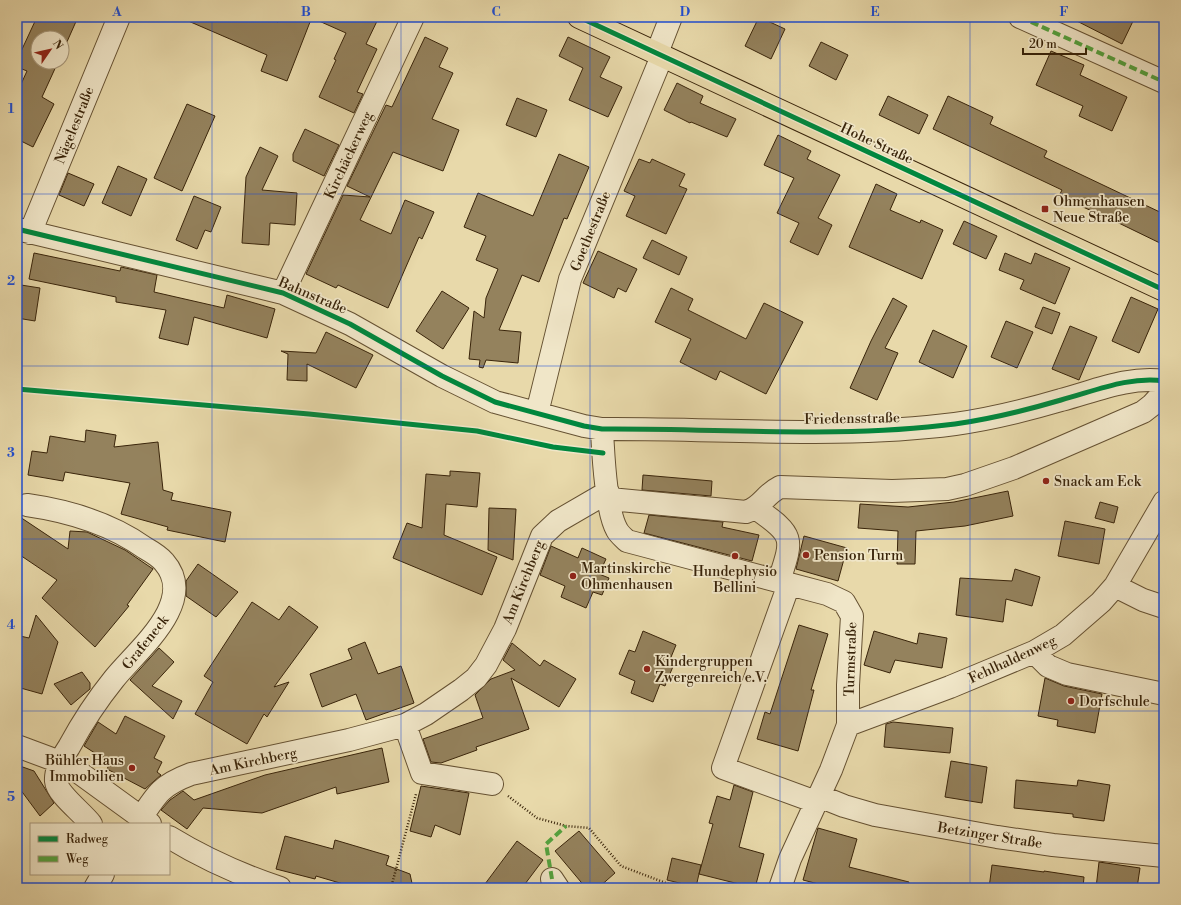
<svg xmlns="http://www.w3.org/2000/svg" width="1181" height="905" font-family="'Libre Bodoni',serif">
<rect width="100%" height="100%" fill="#e8d9aa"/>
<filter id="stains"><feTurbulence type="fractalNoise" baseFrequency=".005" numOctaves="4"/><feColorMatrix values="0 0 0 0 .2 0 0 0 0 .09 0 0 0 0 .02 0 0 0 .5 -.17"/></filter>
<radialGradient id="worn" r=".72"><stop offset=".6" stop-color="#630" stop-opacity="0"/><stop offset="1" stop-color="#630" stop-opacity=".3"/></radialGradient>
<path fill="#94825d" stroke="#39240a" d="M 37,17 L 78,17 L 62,53 L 62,38 L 38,38 L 38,62 L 58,62 L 42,97 L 54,104 L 33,147 L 17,139 L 17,93 L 27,71 L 17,67 L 17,60 Z
M 179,17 L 266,17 L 278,22 L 280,17 L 298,17 L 310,22 L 287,81 L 261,71 L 267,55 Z
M 310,17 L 379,17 L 366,44 L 377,49 L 357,92 L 363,94 L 354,113 L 319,97 L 336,60 L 334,59 L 346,33 Z
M 759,17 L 785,29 L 771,59 L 745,46 Z
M 1069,17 L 1135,17 L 1122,44 Z
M 425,37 L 448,48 L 439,67 L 453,73 L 432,119 L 459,130 L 443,171 L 393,152 L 360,220 L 391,234 L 405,200 L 434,212 L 422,239 L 419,237 L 388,308 L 338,285 L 336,288 L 306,274 L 343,195 L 370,197 L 347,186 L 386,105 L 392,107 Z
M 568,37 L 610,57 L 600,77 L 622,87 L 608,117 L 569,100 L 583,68 L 559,56 Z
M 821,42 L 848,55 L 836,80 L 809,66 Z
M 1051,51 L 1084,65 L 1080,75 L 1127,97 L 1112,131 L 1079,116 L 1083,106 L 1036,85 Z
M 677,83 L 703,96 L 700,103 L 736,119 L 727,137 L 691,122 L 690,123 L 664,110 Z
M 888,96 L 928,115 L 919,134 L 879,115 Z
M 948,96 L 993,117 L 990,124 L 1047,151 L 1044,157 L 1164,214 L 1164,245 L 1094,211 L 1094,212 L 1059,196 L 1062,190 L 933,129 Z
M 517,98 L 547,110 L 536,137 L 506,125 Z
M 187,104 L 215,116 L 182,191 L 154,178 Z
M 305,129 L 339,145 L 324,176 L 293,161 L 293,154 Z
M 778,135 L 811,151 L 807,159 L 840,175 L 818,218 L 832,225 L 818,255 L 790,242 L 799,223 L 777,213 L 794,178 L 764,165 Z
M 260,147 L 278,156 L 262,190 L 297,193 L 295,225 L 270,223 L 269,245 L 242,243 L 246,177 Z
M 559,154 L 589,167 L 567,219 L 564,218 L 539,282 L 522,275 L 499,330 L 521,332 L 518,363 L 486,360 L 483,368 L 479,367 L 480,360 L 469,359 L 474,311 L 484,318 L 486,298 L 498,269 L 476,260 L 486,236 L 464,227 L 478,193 L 533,216 Z
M 639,159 L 650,163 L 652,159 L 685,174 L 679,186 L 687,189 L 666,234 L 626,216 L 635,196 L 624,191 Z
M 118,166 L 147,179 L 131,216 L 102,203 Z
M 68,173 L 94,184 L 84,206 L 59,195 Z
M 876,184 L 897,194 L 890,210 L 920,223 L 921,220 L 943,230 L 922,279 L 849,247 Z
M 194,196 L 221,207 L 211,232 L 205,230 L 197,249 L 176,240 Z
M 964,221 L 997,236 L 986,259 L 953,244 Z
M 652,240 L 687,257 L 679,275 L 643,258 Z
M 598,251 L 637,269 L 626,292 L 618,288 L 614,298 L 583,283 Z
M 34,253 L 120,271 L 121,267 L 157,275 L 154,292 L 224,308 L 227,295 L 275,309 L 267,338 L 194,317 L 188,345 L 159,338 L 166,310 L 116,302 L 116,297 L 29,279 Z
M 1005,253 L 1031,264 L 1035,253 L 1070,268 L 1055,304 L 1020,289 L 1024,280 L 999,270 Z
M 21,285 L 40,288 L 35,321 L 17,318 Z
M 671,288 L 693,299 L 688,310 L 746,339 L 764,303 L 803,322 L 766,394 L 720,371 L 716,380 L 680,362 L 691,339 L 655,322 Z
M 442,291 L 469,308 L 443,349 L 416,331 Z
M 1131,297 L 1158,309 L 1139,353 L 1112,341 Z
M 893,298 L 907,306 L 885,348 L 898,353 L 877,400 L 850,388 L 871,341 Z
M 1043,307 L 1060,313 L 1052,334 L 1035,327 Z
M 1006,321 L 1033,332 L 1017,368 L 991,357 Z
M 1070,326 L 1097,337 L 1079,380 L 1052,369 Z
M 933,330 L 967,346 L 953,378 L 919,362 Z
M 326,332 L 373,355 L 356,388 L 307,364 L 307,381 L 287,380 L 288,354 L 281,351 L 316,353 Z
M 86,430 L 116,435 L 114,447 L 158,442 L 163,490 L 173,493 L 171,500 L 231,512 L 225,542 L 167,530 L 168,527 L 121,514 L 130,483 L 65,472 L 63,481 L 28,475 L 32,451 L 47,453 L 50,436 L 85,442 Z
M 450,471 L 480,473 L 477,507 L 446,504 L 444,535 L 497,557 L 482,595 L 393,558 L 407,523 L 422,528 L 426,474 L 450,476 Z
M 643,475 L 712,481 L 711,496 L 642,490 Z
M 1008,491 L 1013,516 L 965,526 L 916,531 L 915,564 L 897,564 L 898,531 L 858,528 L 860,504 L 908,507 L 954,502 Z
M 1100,502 L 1118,507 L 1114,523 L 1095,518 Z
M 489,508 L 516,509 L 513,560 L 488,550 Z
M 17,515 L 68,549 L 70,531 L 87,532 L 125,550 L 153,569 L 127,605 L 129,606 L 95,647 L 42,598 L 57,580 L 17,553 Z
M 649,515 L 723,522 L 722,527 L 759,535 L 752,561 L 644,533 Z
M 1065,521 L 1105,529 L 1099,564 L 1058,556 Z
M 804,536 L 847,548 L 838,581 L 796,569 Z
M 551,546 L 578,558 L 582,548 L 606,559 L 599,574 L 609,578 L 602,595 L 593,592 L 586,608 L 561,597 L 565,586 L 540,575 Z
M 198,564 L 238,592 L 216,617 L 186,596 L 186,581 Z
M 1015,569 L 1040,577 L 1032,606 L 1006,599 L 1003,622 L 956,615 L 960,578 L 1012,581 Z
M 252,602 L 279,620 L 289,606 L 318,627 L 274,687 L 289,682 L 267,717 L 264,714 L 247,744 L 195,714 L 213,682 L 204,676 Z
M 36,615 L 58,642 L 42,694 L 17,687 L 17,647 L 20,636 L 29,638 Z
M 799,625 L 828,634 L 811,690 L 814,690 L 798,751 L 757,739 L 765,712 L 770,714 Z
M 643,631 L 676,645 L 669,662 L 674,664 L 665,686 L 660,684 L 653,702 L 631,693 L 635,681 L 619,674 L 629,650 L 635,652 Z
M 874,631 L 917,644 L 919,633 L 947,638 L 942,668 L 895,660 L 890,673 L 864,665 Z
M 365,642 L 378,674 L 401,666 L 414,703 L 366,720 L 356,694 L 322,707 L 310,674 L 352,659 L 348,649 Z
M 512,643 L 540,666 L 544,660 L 576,679 L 559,707 L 511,678 L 529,729 L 476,747 L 477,750 L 441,763 L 431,762 L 423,739 L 483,718 L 475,695 L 491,679 L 515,670 L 503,660 Z
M 159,648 L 174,662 L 152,686 L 182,701 L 173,719 L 130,680 Z
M 82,672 L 90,683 L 90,689 L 71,705 L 54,684 Z
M 1045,678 L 1064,686 L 1102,694 L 1095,733 L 1057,726 L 1058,720 L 1038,716 Z
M 125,716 L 165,736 L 154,758 L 162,762 L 157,772 L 161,775 L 145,789 L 107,769 L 110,763 L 84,746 L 98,722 L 116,734 Z
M 893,722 L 953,728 L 950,753 L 884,747 L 886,724 Z
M 382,748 L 389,782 L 337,794 L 336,787 L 262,813 L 203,808 L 187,829 L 161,810 L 170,800 L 183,791 L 194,800 L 265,775 Z
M 951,761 L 987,767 L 982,803 L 945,797 Z
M 17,765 L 34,771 L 54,803 L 40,816 L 17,785 Z
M 1016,780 L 1077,786 L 1078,780 L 1110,785 L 1104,821 L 1073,817 L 1073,814 L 1014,808 Z
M 734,785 L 753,792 L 739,847 L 764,854 L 755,888 L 699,874 L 713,824 L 709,823 L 717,796 L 730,800 Z
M 421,786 L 469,793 L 460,835 L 435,825 L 431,837 L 410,831 Z
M 818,828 L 857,839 L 849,867 L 909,882 L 908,888 L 834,888 L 803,880 Z
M 579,831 L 615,873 L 598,888 L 586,888 L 555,851 Z
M 285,836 L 333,849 L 335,840 L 389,856 L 386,865 L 410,874 L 413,888 L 357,888 L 316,876 L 315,879 L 276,869 Z
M 517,841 L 543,860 L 522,888 L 482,888 Z
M 672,858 L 701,865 L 696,887 L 667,880 Z
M 1099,862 L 1140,868 L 1137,888 L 1096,888 Z
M 992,865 L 1044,872 L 1044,871 L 1084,877 L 1083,888 L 989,888 Z"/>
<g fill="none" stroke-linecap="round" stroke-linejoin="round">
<defs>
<path id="minor" d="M 1020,17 L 1164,82
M 657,53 L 671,17
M 17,229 L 283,293 L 350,324 L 442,376 L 495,402 L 584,426 L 602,429 C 720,428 839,439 955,424 C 990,419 1027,410 1061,400 C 1095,391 1129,376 1164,381
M 30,233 L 119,17
M 283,293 L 413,17
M 537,413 L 570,279 L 662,56
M 602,429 C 603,452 606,511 617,530 C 619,534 624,538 627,541 L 827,594 L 844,602 L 852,616 L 848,685 L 848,725 L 831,770 L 790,859 L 780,888
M 610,499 L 746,512 C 762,507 764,495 780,487 L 892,491 L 947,489 L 965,485 L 1014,468 L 1143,412 L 1152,405 L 1164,392
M 27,505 C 69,511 110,523 145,548 C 152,552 159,556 164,562 C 199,602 136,651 114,679 C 97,700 82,723 69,747 C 63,756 55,769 56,781 C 57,794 82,812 91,824
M 757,509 C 795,536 793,538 779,581
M 789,584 L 723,768 L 816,802
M 1115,586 L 1143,600 L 1164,607
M 1034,652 L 1048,666 L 1067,674 L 1164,694
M 405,725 L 422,773 L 492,784
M 848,725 L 950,687 L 1034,652 L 1063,635 L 1101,602 L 1115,586 L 1164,502
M 17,746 L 60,762 L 77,771 L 150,824
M 819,796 L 844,806 L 875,815 L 997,837 L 1053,845 L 1164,856
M 141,818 C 157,793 162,785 191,774 L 349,740 L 405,725 L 426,714 L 461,690 L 476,678 L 486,665 L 505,629 L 542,536 L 558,521 L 608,492
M 169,837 C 205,859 241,875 280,888
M 552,879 L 558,888
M 95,888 L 103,874"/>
<path id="major" d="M 579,17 L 1164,290"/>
</defs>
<use href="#minor" stroke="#655132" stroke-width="24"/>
<use href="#major" stroke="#39240a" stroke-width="24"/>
<path stroke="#39240a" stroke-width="2.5" stroke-dasharray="1 2" stroke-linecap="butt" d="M 508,796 L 537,818 L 566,826 L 589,828 L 621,866 L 671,885 L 685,888
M 391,888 L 416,794"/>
<use href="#minor" stroke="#f0e6c8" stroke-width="22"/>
<use href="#major" stroke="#e8d9aa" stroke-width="22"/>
<path stroke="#53a33e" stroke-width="4" stroke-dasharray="8 4" stroke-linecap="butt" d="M 1020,17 L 1164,82
M 552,879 L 546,844 L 566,826"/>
<defs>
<path id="cycleway" d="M 579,17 L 1164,290
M 17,229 L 283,293 L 350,324 L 442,376 L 495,402 L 584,426 L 602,429 C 720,428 839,439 955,424 C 990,419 1027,410 1061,400 C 1095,391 1129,376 1164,381
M 17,389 L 309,414 L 477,431 L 553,447 L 603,453"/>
</defs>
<use href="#cycleway" stroke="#f0e6c8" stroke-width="8"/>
<use href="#cycleway" stroke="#00873e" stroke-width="5"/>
</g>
<path fill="none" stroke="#1d4ed8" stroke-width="1" stroke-opacity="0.55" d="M 212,17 L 212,888M 401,17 L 401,888M 590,17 L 590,888M 780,17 L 780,888M 970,17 L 970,888M 17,194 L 1164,194M 17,366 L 1164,366M 17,539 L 1164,539M 17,711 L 1164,711"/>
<g fill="#8f2418" stroke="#f0e6c8" stroke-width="1.5">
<rect x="1041" y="205" width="8" height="8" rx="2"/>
<circle cx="1046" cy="481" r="4"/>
<circle cx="806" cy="555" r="4"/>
<circle cx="735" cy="556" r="4"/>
<circle cx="573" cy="576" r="4"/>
<circle cx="647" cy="669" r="4"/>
<circle cx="1071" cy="701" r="4"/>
<circle cx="132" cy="768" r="4"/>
</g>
<g text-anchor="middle" stroke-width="3.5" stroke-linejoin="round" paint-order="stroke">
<g font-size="14" fill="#39240a" stroke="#f0e6c8">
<text transform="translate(74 125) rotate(-68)" y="5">Nägelestraße</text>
<text transform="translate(877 143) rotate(25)" y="5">Hohe Straße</text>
<text transform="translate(348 155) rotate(-65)" y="5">Kirchäckerweg</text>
<text transform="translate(590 231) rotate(-68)" y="5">Goethestraße</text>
<text transform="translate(313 295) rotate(23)" y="5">Bahnstraße</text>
<text transform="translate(852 418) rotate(-1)" y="5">Friedensstraße</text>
<text transform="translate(523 582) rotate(-68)" y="5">Am Kirchberg</text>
<text transform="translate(145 642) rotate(-51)" y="5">Grafeneck</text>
<text transform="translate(850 659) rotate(-88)" y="5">Turmstraße</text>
<text transform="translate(1012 659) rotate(-25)" y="5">Fehlhaldenweg</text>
<text transform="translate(253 761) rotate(-12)" y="5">Am Kirchberg</text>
<text transform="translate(990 835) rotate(9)" y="5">Betzinger Straße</text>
</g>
<g font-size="14" fill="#39240a" stroke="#f0e6c8" text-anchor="start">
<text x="1053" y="206">Ohmenhausen<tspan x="1053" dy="16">Neue Straße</tspan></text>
<text x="1054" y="486">Snack am Eck</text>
<text x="814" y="560">Pension Turm</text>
<text x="581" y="573">Martinskirche<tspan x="581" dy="16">Ohmenhausen</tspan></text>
<text x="735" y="576" text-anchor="middle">Hundephysio<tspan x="735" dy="16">Bellini</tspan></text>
<text x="655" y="666">Kindergruppen<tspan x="655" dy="16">Zwergenreich e.V.</tspan></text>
<text x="1079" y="706">Dorfschule</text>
<text x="124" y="765" text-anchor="end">Bühler Haus<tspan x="124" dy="16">Immobilien</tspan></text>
</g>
</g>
<rect width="1181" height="905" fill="none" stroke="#e8d9aa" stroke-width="44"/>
<rect x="30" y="823" width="140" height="52" fill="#f0e6c8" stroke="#a7987c"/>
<rect x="38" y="836" width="20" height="6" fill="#00873e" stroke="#a7987c"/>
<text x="66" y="843" font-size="12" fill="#39240a">Radweg</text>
<rect x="38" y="856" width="20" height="6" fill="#53a33e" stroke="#a7987c"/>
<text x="66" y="863" font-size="12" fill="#39240a">Weg</text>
<g transform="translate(50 50) rotate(56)"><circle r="19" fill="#f0e6c8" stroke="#a7987c"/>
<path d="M0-3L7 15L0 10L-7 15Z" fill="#8f2418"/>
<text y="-6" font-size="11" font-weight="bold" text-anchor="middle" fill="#39240a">N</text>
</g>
<path d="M1023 48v6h63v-6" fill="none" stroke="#39240a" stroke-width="2"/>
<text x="1029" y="48" font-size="12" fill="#39240a" stroke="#f0e6c8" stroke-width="3" paint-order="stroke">20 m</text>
<rect x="22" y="22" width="1137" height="861" fill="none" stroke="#1d4ed8" stroke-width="1.5"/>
<g font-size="13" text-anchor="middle" font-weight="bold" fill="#1d4ed8">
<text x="117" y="16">A</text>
<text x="306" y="16">B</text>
<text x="496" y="16">C</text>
<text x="685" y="16">D</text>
<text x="875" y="16">E</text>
<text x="1064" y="16">F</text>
<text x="11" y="113">1</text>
<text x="11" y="285">2</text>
<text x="11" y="457">3</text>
<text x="11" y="629">4</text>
<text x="11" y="801">5</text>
</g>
<rect width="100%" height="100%" filter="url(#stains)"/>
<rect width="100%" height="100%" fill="url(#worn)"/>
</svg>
